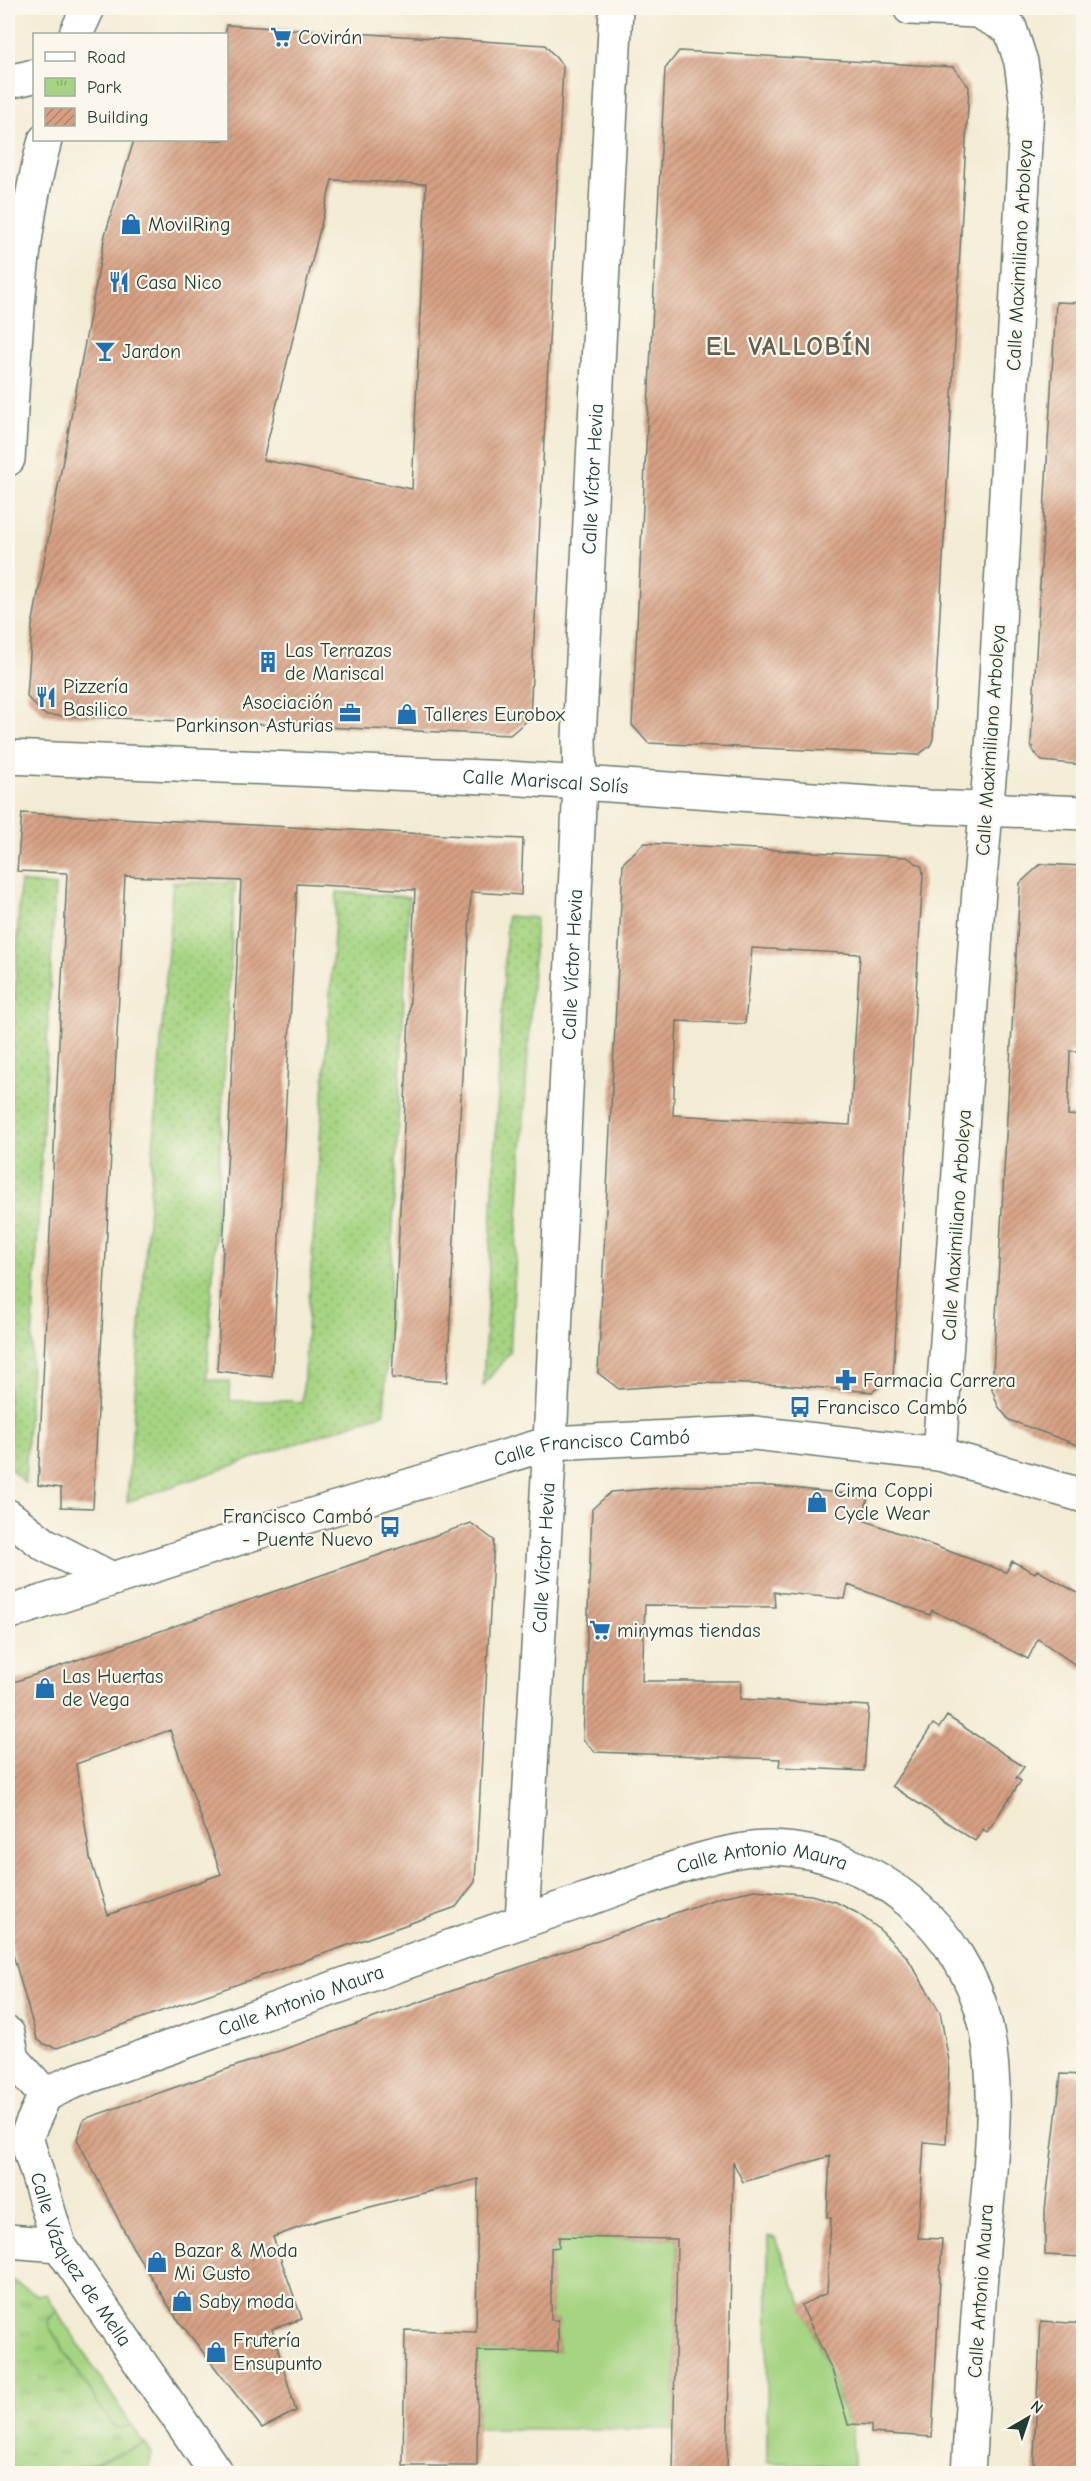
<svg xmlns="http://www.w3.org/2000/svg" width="1091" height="2481" font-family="'Comic Neue',sans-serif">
<defs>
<pattern id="park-tufts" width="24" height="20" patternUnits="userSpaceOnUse" patternTransform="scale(1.5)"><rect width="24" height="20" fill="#a6d482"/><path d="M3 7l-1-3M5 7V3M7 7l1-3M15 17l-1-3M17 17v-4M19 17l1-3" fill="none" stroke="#87ad6b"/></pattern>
<pattern id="garden-dots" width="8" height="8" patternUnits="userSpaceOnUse" patternTransform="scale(1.5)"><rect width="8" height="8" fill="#a6d482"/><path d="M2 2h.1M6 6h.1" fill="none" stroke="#87ad6b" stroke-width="1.8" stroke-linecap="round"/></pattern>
<pattern id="building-hatch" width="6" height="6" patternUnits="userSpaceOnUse" patternTransform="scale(1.5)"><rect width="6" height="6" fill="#d7a083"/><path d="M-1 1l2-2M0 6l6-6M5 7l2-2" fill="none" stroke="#ae846c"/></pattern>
</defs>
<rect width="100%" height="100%" fill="#fbf7ec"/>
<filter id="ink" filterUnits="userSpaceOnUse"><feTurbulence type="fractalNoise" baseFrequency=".0167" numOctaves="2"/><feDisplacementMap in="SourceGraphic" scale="12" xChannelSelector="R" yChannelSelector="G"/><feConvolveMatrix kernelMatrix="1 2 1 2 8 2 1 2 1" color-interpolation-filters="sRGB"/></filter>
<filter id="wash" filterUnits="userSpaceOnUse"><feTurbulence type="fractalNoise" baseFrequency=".008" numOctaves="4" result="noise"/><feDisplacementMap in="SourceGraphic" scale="24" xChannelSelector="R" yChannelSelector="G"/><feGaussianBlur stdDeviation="1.35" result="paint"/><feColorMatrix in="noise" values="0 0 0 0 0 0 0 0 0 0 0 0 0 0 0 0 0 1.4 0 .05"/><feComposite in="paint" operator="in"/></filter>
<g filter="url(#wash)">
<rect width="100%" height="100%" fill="#f3ecd5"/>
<path fill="#a6d482" stroke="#62885b" stroke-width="1.5" d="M 768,2236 L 775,2238 C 798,2299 827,2356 846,2419 L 852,2424 L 853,2468 L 767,2462 Z
M 559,2237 L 677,2239 L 674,2429 L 477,2429 L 478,2351 L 558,2352 L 558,2320 L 551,2320 L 551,2248 L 559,2247 Z
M 57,2311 L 132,2426 L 119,2428 L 111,2423 L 49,2327 L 48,2320 Z
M 145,2444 L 152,2453 L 147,2473 L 67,2474 Z"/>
<path fill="url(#park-tufts)" stroke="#62885b" stroke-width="1.5" d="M 8,2278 L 38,2296 L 46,2294 L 57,2311 L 48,2320 L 49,2327 L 111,2423 L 119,2428 L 132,2426 L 145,2444 L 67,2473 L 8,2473 Z"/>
<path fill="url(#garden-dots)" stroke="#62885b" stroke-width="1.5" d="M 20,882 L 55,886 L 25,1483 L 8,1466 L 8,1153 Z
M 173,882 L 235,883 L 207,1379 L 230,1382 L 230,1401 L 292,1401 L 302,1403 L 337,892 L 409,897 L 384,1413 L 127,1502 Z
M 507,916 L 536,918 L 510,1352 L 483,1386 Z"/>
<g id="blocks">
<path fill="url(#building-hatch)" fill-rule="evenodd" d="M 226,25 L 545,45 L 563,66 L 530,718 L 510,735 L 45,715 L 27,697 L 32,626 L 105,235 L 134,140 L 226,140 ZM 332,180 L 426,184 L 412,489 L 263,460 Z
M 679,51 L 953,67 L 969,87 L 933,739 L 930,746 L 918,755 L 648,743 L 632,725 L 665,69 Z
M 1056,302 L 1083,303 L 1083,765 L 1042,761 L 1033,751 L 1031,743 Z
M 22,813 L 523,839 L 521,895 L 471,892 L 447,1382 L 392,1378 L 415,890 L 297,884 L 272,1377 L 217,1371 L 241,881 L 125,876 L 93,1508 L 61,1507 L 61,1488 L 38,1485 L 67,873 L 17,871 Z
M 644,843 L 907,857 L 922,867 L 923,874 L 893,1377 L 872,1392 L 788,1385 L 698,1383 L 619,1389 L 598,1373 L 623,863 ZM 752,948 L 860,954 L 850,1125 L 673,1115 L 677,1021 L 745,1024 Z
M 1041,864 L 1083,866 L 1083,1051 L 1070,1051 L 1068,1115 L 1083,1116 L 1083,1447 L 1009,1420 L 998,1406 L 992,1389 L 1020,883 Z
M 685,1486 L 772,1486 L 868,1496 L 863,1520 L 1006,1572 L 1012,1561 L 1035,1573 L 1037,1570 L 1083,1596 L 1083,1670 L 1038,1639 L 1028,1659 L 932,1610 L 930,1615 L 848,1585 L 845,1599 L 774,1592 L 775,1607 L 645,1605 L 642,1681 L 741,1681 L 740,1699 L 869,1706 L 864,1771 L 779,1767 L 780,1759 L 595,1752 L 583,1740 L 592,1509 L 611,1492 Z
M 471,1523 L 494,1540 L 475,1882 L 456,1907 L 57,2048 L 44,2044 L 37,2039 L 8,1937 L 8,1684 ZM 170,1730 L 221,1874 L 108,1915 L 90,1858 L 76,1764 Z
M 947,1716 L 1024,1767 L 1016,1778 L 1021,1781 L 987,1832 L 983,1829 L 975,1841 L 892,1786 L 933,1724 L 939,1728 Z
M 755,1890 L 811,1895 L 836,1902 L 857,1913 L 878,1928 L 907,1957 L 940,2012 L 949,2061 L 946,2144 L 924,2142 L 918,2238 L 942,2239 L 932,2437 L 871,2433 L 871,2425 L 848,2424 L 832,2370 L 801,2305 L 827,2293 L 831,2218 L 827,2217 L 830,2156 L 743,2182 L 733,2162 L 727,2474 L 673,2474 L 677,2239 L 559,2237 L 559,2247 L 551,2248 L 551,2320 L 558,2320 L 558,2352 L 478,2351 L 477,2466 L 403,2466 L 405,2330 L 476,2332 L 478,2179 L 320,2220 L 273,2237 L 302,2319 L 272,2329 L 296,2411 L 262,2428 L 175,2316 L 133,2248 L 77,2139 L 84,2119 L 721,1897 Z
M 1061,2074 L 1083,2075 L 1083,2257 L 1045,2255 L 1045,2210 Z
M 1041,2321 L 1083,2324 L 1083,2474 L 1033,2474 Z"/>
</g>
</g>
<g filter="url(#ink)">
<use href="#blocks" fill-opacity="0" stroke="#697a6c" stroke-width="1.5"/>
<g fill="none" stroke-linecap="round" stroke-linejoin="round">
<defs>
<g id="minor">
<path d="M 910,8 L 977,11 L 1010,28 L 1021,62 L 1027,106 L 993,735 L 979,890 L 939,1454"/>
<path d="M 76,34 L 88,8"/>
<path d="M 8,82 L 34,76"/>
<path d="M 8,459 C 15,353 17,243 45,140"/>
<path id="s1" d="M 8,757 L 508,778 L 929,807 L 1084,813"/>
<path d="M 8,1516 L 44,1544 L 112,1579"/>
<path id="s2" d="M 8,1613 L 289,1522 L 550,1443 L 754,1433 L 939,1454 L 1084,1496"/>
<path id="s3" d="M 522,1921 L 550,1443 L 580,783 L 579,739 L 616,8"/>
<path id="s4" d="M 8,2034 L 13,2059 L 45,2095 L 26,2137 L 59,2245 L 217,2474"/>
<path id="s5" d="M 45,2095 L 70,2083 C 242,2022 412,1958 585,1900 C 636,1883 720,1846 772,1848 C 874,1851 964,1927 986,2026 C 1001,2096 989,2178 983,2249 C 977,2324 972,2399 968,2474"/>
<path d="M 8,2241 L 59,2245"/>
</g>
</defs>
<use href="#minor" stroke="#697a6c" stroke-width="36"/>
<use href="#minor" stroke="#fff" stroke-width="33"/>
</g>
</g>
<defs>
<symbol id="supermarket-bare" viewBox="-9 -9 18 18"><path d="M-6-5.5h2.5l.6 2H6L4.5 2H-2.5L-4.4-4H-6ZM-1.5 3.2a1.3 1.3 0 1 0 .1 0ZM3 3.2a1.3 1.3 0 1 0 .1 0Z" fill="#1f6fb2" stroke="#fbf7ec" stroke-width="2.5" paint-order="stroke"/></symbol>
<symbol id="shop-bare" viewBox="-9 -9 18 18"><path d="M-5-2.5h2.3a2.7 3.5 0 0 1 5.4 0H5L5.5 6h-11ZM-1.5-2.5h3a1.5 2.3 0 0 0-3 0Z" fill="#1f6fb2" stroke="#fbf7ec" stroke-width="2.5" paint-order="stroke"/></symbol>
<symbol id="restaurant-bare" viewBox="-9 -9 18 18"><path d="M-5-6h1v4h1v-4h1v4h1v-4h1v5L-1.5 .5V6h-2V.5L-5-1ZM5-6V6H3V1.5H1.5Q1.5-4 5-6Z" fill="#1f6fb2" stroke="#fbf7ec" stroke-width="2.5" paint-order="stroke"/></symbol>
<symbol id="bar-bare" viewBox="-9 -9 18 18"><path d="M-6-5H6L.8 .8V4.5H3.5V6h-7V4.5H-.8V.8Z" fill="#1f6fb2" stroke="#fbf7ec" stroke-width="2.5" paint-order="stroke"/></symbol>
<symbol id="building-bare" viewBox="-9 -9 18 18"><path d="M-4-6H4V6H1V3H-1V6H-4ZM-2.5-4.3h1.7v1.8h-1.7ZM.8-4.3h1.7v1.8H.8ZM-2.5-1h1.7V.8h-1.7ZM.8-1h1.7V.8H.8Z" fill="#1f6fb2" stroke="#fbf7ec" stroke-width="2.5" paint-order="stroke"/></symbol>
<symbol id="office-bare" viewBox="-9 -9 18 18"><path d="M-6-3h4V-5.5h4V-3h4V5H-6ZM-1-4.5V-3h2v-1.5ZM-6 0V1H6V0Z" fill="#1f6fb2" stroke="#fbf7ec" stroke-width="2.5" paint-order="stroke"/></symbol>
<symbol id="pharmacy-bare" viewBox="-9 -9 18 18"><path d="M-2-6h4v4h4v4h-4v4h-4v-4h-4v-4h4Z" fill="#1f6fb2" stroke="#fbf7ec" stroke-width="2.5" paint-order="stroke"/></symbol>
<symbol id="bus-bare" viewBox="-9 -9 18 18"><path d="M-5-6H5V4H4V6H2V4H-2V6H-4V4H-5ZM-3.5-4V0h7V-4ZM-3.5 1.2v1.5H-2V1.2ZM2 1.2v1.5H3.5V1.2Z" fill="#1f6fb2" stroke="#fbf7ec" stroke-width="2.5" paint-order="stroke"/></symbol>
</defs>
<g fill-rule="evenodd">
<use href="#supermarket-bare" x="266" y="22" width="30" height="30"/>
<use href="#shop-bare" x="116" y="209" width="30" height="30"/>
<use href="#restaurant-bare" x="104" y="267" width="30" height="30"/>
<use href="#bar-bare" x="90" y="336" width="30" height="30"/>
<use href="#building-bare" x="253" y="647" width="30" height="30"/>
<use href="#restaurant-bare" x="31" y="682" width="30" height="30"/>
<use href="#office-bare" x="335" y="698" width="30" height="30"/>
<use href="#shop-bare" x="392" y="699" width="30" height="30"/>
<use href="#pharmacy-bare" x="831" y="1365" width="30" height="30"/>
<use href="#bus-bare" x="785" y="1392" width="30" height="30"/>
<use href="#shop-bare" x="802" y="1487" width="30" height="30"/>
<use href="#bus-bare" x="375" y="1512" width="30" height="30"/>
<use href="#supermarket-bare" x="585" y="1615" width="30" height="30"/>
<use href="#shop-bare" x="30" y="1673" width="30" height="30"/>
<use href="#shop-bare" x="142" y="2247" width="30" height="30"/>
<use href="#shop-bare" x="167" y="2286" width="30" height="30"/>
<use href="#shop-bare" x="201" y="2337" width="30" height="30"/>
</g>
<g text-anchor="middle" stroke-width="4.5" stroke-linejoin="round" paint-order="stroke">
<g font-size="20" fill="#1f3d34" stroke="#fbf7ec" text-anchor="start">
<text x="298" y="44">Covirán</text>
<text x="148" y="231">MovilRing</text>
<text x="136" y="289">Casa Nico</text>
<text x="122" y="358">Jardon</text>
<text x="285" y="657">Las Terrazas<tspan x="285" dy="23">de Mariscal</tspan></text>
<text x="63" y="693">Pizzería<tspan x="63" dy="23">Basilico</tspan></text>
<text x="333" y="709" text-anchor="end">Asociación<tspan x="333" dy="23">Parkinson Asturias</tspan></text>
<text x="424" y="721">Talleres Eurobox</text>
<text x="863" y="1387">Farmacia Carrera</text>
<text x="817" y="1414">Francisco Cambó</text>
<text x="834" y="1497">Cima Coppi<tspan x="834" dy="23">Cycle Wear</tspan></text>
<text x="373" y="1523" text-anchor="end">Francisco Cambó<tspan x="373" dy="23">- Puente Nuevo</tspan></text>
<text x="617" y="1637">minymas tiendas</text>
<text x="62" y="1683">Las Huertas<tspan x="62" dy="23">de Vega</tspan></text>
<text x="174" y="2257">Bazar &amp; Moda<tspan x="174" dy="23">Mi Gusto</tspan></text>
<text x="199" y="2308">Saby moda</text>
<text x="233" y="2347">Frutería<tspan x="233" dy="23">Ensupunto</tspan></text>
</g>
<g font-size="20" fill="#1f3d34" stroke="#fbf7ec">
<text transform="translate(1019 255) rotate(-87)" y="7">Calle Maximiliano Arboleya</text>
<text dy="7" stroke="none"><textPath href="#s3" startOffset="1444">Calle Víctor Hevia</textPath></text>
<text transform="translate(990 740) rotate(-86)" y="7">Calle Maximiliano Arboleya</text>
<text dy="7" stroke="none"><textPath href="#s1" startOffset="538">Calle Mariscal Solís</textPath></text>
<text dy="7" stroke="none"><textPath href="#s3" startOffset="958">Calle Víctor Hevia</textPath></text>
<text transform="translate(956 1225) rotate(-86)" y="7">Calle Maximiliano Arboleya</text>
<text dy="7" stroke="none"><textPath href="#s2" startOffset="609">Calle Francisco Cambó</textPath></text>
<text dy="7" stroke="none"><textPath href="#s3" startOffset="364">Calle Víctor Hevia</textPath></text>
<text dy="7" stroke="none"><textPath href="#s5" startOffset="759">Calle Antonio Maura</textPath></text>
<text dy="7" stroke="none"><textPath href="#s5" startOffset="273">Calle Antonio Maura</textPath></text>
<text dy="7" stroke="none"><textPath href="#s4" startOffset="255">Calle Vázquez de Mella</textPath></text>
<text transform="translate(980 2291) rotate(-86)" y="7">Calle Antonio Maura</text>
</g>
<g font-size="26" font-weight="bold" letter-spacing="1.5" fill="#5f6050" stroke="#fbf7ec">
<text x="789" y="355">EL VALLOBÍN</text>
</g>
</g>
<rect width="1091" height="2481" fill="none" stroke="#fbf7ec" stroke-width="30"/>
<rect x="33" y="33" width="195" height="108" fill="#fbf7ec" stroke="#a3ada2" stroke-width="1.5"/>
<rect x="45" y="52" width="30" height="9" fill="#ffffff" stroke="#a3ada2" stroke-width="1.5"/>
<text x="87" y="63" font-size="18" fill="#1f3d34">Road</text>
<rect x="45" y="78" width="30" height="18" fill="url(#park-tufts)" stroke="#a3ada2" stroke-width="1.5"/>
<text x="87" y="93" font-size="18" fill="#1f3d34">Park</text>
<rect x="45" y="108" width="30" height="18" fill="url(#building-hatch)" stroke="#a3ada2" stroke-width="1.5"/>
<text x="87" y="123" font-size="18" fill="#1f3d34">Building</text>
<g transform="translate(1028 2418) rotate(39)" stroke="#fbf7ec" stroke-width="4.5" paint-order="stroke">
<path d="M0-4.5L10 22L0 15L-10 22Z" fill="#1f3d34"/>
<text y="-9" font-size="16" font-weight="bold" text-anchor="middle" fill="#1f3d34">N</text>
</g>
</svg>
